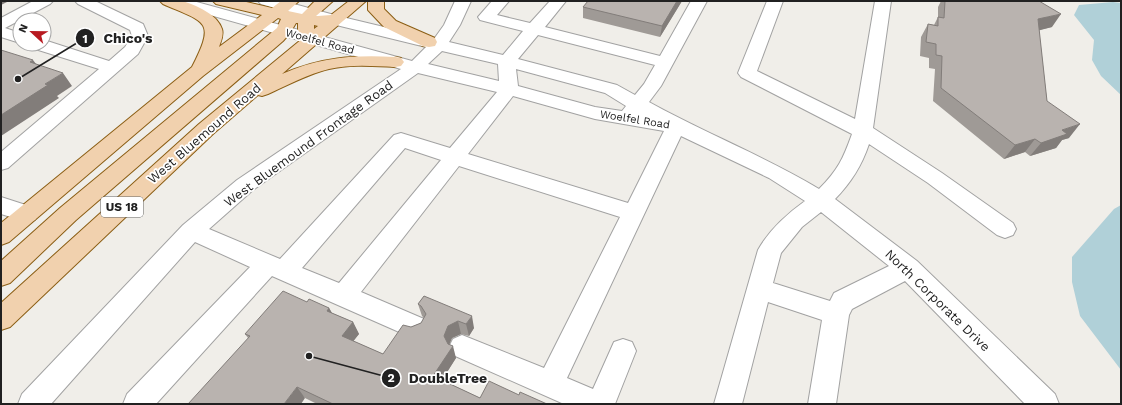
<svg xmlns="http://www.w3.org/2000/svg" width="1122" height="405" font-family="'Work Sans',sans-serif">
<rect width="100%" height="100%" fill="#f0eee9"/>
<path fill="#b0d0d8" d="M 1113,2 L 1121,3 L 1121,95 L 1101,76 L 1092,60 L 1094,40 L 1074,15 L 1079,5 Z
M 1121,205 L 1121,370 L 1080,316 L 1072,282 L 1072,257 L 1114,209 Z"/>
<g fill="none" stroke-linecap="round" stroke-linejoin="round">
<defs>
<path id="minor" d="M 33,1 L 53,1 L 50,4 L 5,28 L 20,33 L 20,43 L 1,37 L 1,18 Z
M 75,1 L 95,1 L 143,24 L 148,36 L 138,54 L 8,168 L 1,170 L 1,152 L 99,69 L 32,48 L 30,44 L 44,44 L 44,40 L 109,61 L 125,47 L 132,36 L 130,30 L 78,4 Z
M 168,1 L 193,1 L 412,61 L 426,47 L 328,23 L 261,4 L 258,1 L 283,1 L 338,16 L 434,39 L 444,25 L 455,1 L 471,1 L 460,25 L 449,42 L 503,55 L 523,31 L 480,20 L 478,17 L 492,1 L 509,1 L 497,15 L 530,23 L 550,1 L 566,1 L 545,27 L 660,56 L 691,1 L 707,1 L 661,86 L 649,102 C 705,133 764,156 819,189 C 838,170 843,159 852,134 L 741,77 L 738,73 L 767,1 L 783,1 L 757,71 L 855,119 L 875,1 L 891,1 L 873,128 L 942,173 L 1013,223 L 1016,229 L 1013,235 L 1005,238 L 997,235 L 928,183 L 869,144 C 862,165 851,183 835,199 L 917,261 L 1055,394 L 1059,404 L 1025,404 L 905,281 L 852,309 L 849,315 L 836,404 L 808,404 L 822,320 L 768,302 L 742,404 L 714,404 L 758,250 C 769,230 787,214 805,201 L 769,178 L 681,136 L 567,378 L 593,389 L 614,342 L 623,339 L 632,342 L 636,351 L 615,404 L 564,404 L 453,355 L 449,347 L 453,339 L 462,335 L 544,368 L 620,217 L 459,166 L 361,292 L 424,319 L 428,327 L 424,335 L 415,338 L 406,335 L 272,276 L 156,404 L 123,404 L 127,394 L 250,267 L 195,242 L 51,404 L 18,404 L 22,394 L 183,225 L 237,180 L 401,69 L 171,4 ZM 538,35 L 655,65 L 644,84 L 635,95 L 617,85 L 518,59 ZM 442,51 L 498,64 L 499,81 L 428,64 ZM 516,69 L 605,93 L 626,106 L 622,111 L 595,107 L 518,86 ZM 418,73 L 497,92 L 450,148 L 401,133 L 394,135 L 280,259 L 209,229 L 253,190 ZM 513,96 L 595,119 L 664,131 L 628,203 L 468,154 ZM 405,148 L 441,160 L 339,283 L 302,268 ZM 821,212 L 889,266 L 834,293 L 830,301 L 773,283 L 781,253 L 802,227 Z
M 1,197 L 35,208 L 38,214 L 35,220 L 27,222 L 1,214 Z"/>
<path id="major" d="M 160,1 C 167,1 176,0 182,1 C 196,5 217,14 222,29 C 224,35 221,41 219,47 L 262,15 L 216,4 L 213,1 L 242,1 L 272,8 L 281,1 L 299,1 L 288,11 L 302,14 L 315,1 L 333,1 L 316,16 L 318,16 L 331,15 L 349,1 L 366,1 L 282,74 C 321,57 353,55 395,57 L 401,58 L 404,62 L 401,66 L 395,67 C 373,66 351,64 329,69 C 308,74 288,85 268,94 L 262,96 L 258,95 L 213,134 L 10,327 L 1,330 L 1,303 L 199,124 L 308,34 L 300,33 L 298,30 L 298,23 L 296,23 L 290,33 L 283,41 L 76,220 L 10,283 L 1,286 L 1,261 L 60,208 L 271,33 L 277,28 L 281,19 L 278,18 L 203,76 L 9,242 L 1,245 L 1,223 L 192,67 C 216,20 206,23 163,4 ZM 314,25 L 318,26 L 314,29 Z
M 368,1 L 384,1 L 384,9 L 396,21 L 435,38 L 437,42 L 435,46 L 429,47 L 423,46 L 384,27 L 368,10 Z"/>
</defs>
<use href="#minor" stroke="#a2a2a2" stroke-width="2"/>
<use href="#major" stroke="#8b5e14" stroke-width="2"/>
<use href="#minor" fill="#fff" fill-rule="evenodd"/>
<use href="#major" fill="#f1d1ae" fill-rule="evenodd"/>
</g>
<path fill="#9f9a96" d="M 588,1 L 682,1 L 660,37 L 583,18 L 583,7 Z
M 941,1 L 1039,1 L 1052,27 L 1039,30 L 1047,101 L 1069,138 L 1062,140 L 1056,148 L 1030,156 L 1025,152 L 1004,159 L 933,101 L 935,69 L 929,68 L 929,58 L 920,56 L 921,37 L 928,24 L 934,25 L 938,17 L 938,7 Z
M 424,296 L 474,328 L 469,336 L 461,334 L 452,338 L 449,344 L 456,358 L 442,380 L 480,398 L 519,395 L 547,404 L 317,404 L 305,398 L 248,338 L 245,334 L 307,302 L 329,308 L 332,313 L 353,322 L 359,334 L 353,341 L 383,354 L 411,327 L 421,323 L 424,318 L 422,316 L 418,304 Z"/>
<path fill="#827d7a" d="M 1,1 L 9,1 L 1,5 Z
M 677,1 L 682,1 L 660,37 L 662,26 Z
M 1061,14 L 1052,27 L 1029,33 L 1038,19 Z
M 33,60 L 43,73 L 30,62 Z
M 63,73 L 72,86 L 57,96 L 59,98 L 1,136 L 1,115 L 45,84 Z
M 1080,124 L 1069,138 L 1062,140 L 1056,148 L 1030,156 L 1041,143 L 1062,130 Z
M 1035,139 L 1025,152 L 1004,159 L 1015,145 Z
M 329,308 L 336,320 L 327,311 Z
M 472,316 L 474,328 L 469,336 L 466,324 Z
M 458,321 L 461,334 L 452,338 L 448,348 L 444,336 L 448,326 Z
M 353,322 L 359,334 L 348,348 L 342,336 Z
M 453,346 L 456,358 L 437,388 L 433,376 Z
M 297,387 L 305,398 L 301,404 L 284,404 Z"/>
<path fill="#b9b3af" stroke="#827d7a" d="M 588,1 L 677,1 L 662,26 L 583,7 Z
M 945,1 L 1039,1 L 1061,14 L 1038,19 L 1047,101 L 1080,124 L 1062,130 L 1067,134 L 1041,143 L 1035,139 L 1015,145 L 941,88 L 942,56 L 936,55 L 936,44 L 926,42 L 928,24 L 938,26 L 938,17 L 944,18 Z
M 1,50 L 33,60 L 30,62 L 63,73 L 45,84 L 48,85 L 1,115 Z
M 283,291 L 307,302 L 309,299 L 329,308 L 327,311 L 353,322 L 342,336 L 383,354 L 403,325 L 411,327 L 421,323 L 426,314 L 421,306 L 418,304 L 424,296 L 472,316 L 466,324 L 458,321 L 448,326 L 444,336 L 448,344 L 453,346 L 433,376 L 480,398 L 489,381 L 519,395 L 520,392 L 547,404 L 333,404 L 297,387 L 284,404 L 188,404 L 250,336 L 245,334 Z"/>
<g text-anchor="middle" stroke-width="3.5" stroke-linejoin="round" paint-order="stroke">
<g font-size="11" fill="#212121" stroke="#fff">
<text transform="translate(320 41) rotate(15)" y="4">Woelfel Road</text>
<text transform="translate(635 119) rotate(9)" y="4">Woelfel Road</text>
</g>
<rect fill="#fff" stroke="#646464" stroke-width="1" x="101" y="197" width="42" height="20" rx="3"/>
<g font-size="12" font-weight="bold" fill="#212121">
<text x="122" y="211">US 18</text>
</g>
<g font-size="13" fill="#212121" stroke="#fff">
<text transform="translate(204 133) rotate(-41)" y="5">West Bluemound Road</text>
<text transform="translate(308 143) rotate(-36)" y="5">West Bluemound Frontage Road</text>
<text transform="translate(938 300) rotate(44)" y="5">North Corporate Drive</text>
</g>
</g>
<path fill="none" stroke="#212121" stroke-width="1.5" d="M18 79L85 38M309 356L391 378"/>
<g fill="#212121" stroke="#fff" stroke-width="1.5">
<circle cx="18" cy="79" r="4"/>
<circle cx="309" cy="356" r="4"/>
<circle cx="85" cy="38" r="10"/>
<circle cx="391" cy="378" r="10"/>
</g>
<g font-size="12" text-anchor="middle" font-weight="bold" fill="#fff">
<text x="85" y="43">1</text>
<text x="391" y="382">2</text>
</g>
<g font-size="14" text-anchor="middle" font-weight="bold" fill="#212121" stroke="#fff" stroke-width="3.5" stroke-linejoin="round" paint-order="stroke">
<text x="128" y="43">Chico's</text>
<text x="448" y="383">DoubleTree</text>
</g>
<rect width="1122" height="405" fill="none" stroke="#212121" stroke-width="4"/>
<g transform="translate(32 32) rotate(292)"><circle r="19" fill="#ffffff" stroke="#a6a6a6"/>
<path d="M0-3L7 15L0 10L-7 15Z" fill="#b81a21"/>
<text y="-6" font-size="11" font-weight="bold" text-anchor="middle" fill="#212121">N</text>
</g>
</svg>
